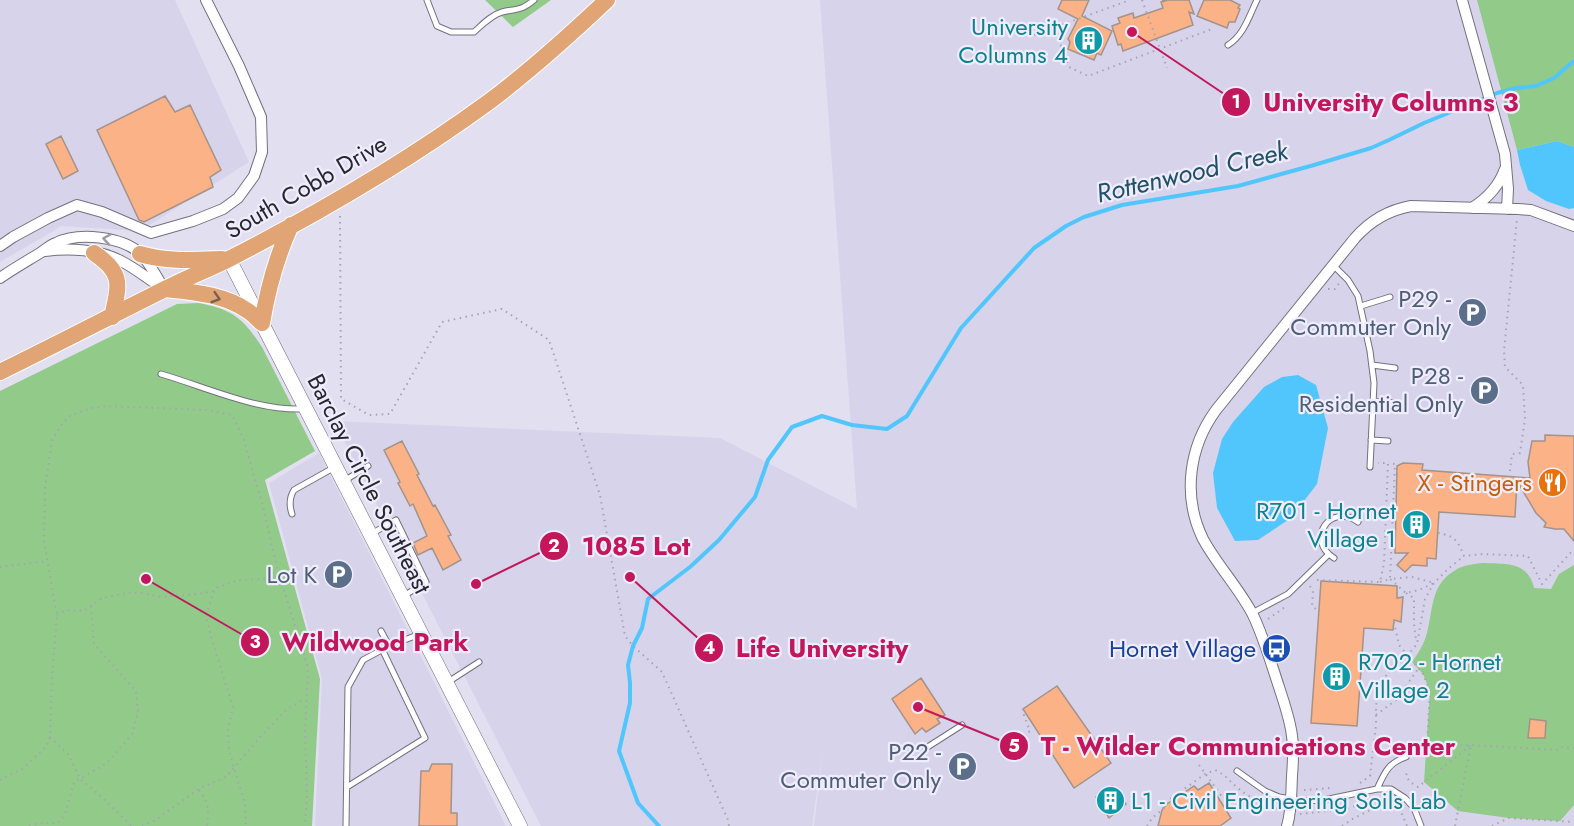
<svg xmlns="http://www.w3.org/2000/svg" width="1574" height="826" font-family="Jost,sans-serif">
<rect width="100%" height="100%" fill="#e2dff0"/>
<path fill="#d7d3eb" d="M 0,0 L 175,0 L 249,162 L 140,231 L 62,226 L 0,262 Z
M 820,0 L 1574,0 L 1574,826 L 814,826 L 824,743 L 812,826 L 541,826 L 334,421 L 720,438 L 857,509 Z
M 319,453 L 506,826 L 315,826 L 322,679 L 269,483 Z"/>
<path fill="#91ca89" d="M 485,0 L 551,0 L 513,27 Z
M 1477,0 L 1574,0 L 1574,147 L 1557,141 L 1517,150 Z
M 198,303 C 232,309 243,318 262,347 L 315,451 L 265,480 L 320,679 L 312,826 L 0,826 L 0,391 L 177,304 Z
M 1482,563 C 1505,564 1528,561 1534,588 L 1551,589 L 1559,574 L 1574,565 L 1574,805 L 1560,821 L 1509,818 L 1458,811 L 1424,782 L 1430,691 L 1423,674 L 1412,662 C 1418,654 1425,642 1427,633 C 1434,606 1430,583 1459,568 C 1466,565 1475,564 1482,563 Z"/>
<path fill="#51c6fc" d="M 1557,141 L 1574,147 L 1574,208 L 1569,209 L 1546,201 L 1528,190 L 1520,165 L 1517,150 Z
M 1298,375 L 1316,385 L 1328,428 L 1317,484 L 1291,518 L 1258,540 L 1235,541 L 1217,508 L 1213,473 L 1222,439 L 1233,422 L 1264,387 L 1282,377 Z"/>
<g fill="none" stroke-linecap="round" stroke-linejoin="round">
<path stroke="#51c6fc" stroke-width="4" d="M 659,826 L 638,803 L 619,751 L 630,703 L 630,683 L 628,665 L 633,646 L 642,628 L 648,599 L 690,567 L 719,540 L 755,497 L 768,460 L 792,427 L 822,416 L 852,425 L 887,429 L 907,416 L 961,328 L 1034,248 L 1066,226 L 1084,217 L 1122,205 L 1238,186 L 1314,165 L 1371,148 L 1389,140 L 1424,123 L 1497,93 L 1516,88 L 1536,86 L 1554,78 L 1574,61"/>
</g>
<path fill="#fab286" stroke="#a3938b" stroke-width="1.5" d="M 1062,0 L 1089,0 L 1082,16 L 1112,31 L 1101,55 L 1097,53 L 1094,60 L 1068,49 L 1070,42 L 1068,39 L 1078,19 L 1058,9 Z
M 1162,0 L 1189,0 L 1194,14 L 1189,12 L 1193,25 L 1123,51 L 1121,44 L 1118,45 L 1112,26 L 1120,23 L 1118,18 L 1133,13 L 1134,18 L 1163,8 L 1161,2 L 1165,1 Z
M 1204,0 L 1230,0 L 1240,5 L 1238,8 L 1240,9 L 1235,22 L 1229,22 L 1227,28 L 1197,16 Z
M 165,96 L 175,112 L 190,105 L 221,170 L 210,177 L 213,187 L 144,222 L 139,220 L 97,130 Z
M 61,136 L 78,171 L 63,179 L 46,144 Z
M 1545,435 L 1574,436 L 1574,541 L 1564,529 L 1555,529 L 1544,527 L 1546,523 L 1536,513 L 1517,481 L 1515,517 L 1439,512 L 1436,559 L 1427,558 L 1427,566 L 1412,565 L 1405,572 L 1397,565 L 1408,553 L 1395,553 L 1397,466 L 1403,463 L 1423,464 L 1422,470 L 1530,478 L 1528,462 L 1532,441 L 1545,441 Z
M 402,441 L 419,474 L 417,475 L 433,506 L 435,505 L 451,535 L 448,536 L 461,560 L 443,570 L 432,548 L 418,555 L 413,543 L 427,536 L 413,504 L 410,506 L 398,483 L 400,482 L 384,450 Z
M 1321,581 L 1397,586 L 1397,598 L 1403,597 L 1401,622 L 1394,620 L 1393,630 L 1364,628 L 1357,726 L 1311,723 Z
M 921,678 L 945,715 L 937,719 L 940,723 L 926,732 L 922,728 L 915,734 L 892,699 Z
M 1057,686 L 1111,763 L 1074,788 L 1023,709 Z
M 1530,719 L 1546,721 L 1545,738 L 1528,738 Z
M 432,764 L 452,764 L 451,813 L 457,813 L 457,826 L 419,826 L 421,771 L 429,771 Z
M 1209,783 L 1231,818 L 1220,826 L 1158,826 L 1162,810 L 1167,804 L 1194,786 L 1198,790 Z
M 1112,786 L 1126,804 L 1109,818 L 1096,797 Z"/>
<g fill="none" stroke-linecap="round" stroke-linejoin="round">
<defs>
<path id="service" d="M 427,0 L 437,26 L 451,32 L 474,32 C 482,25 491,15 502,12 C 518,8 519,12 534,0
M 1228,45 C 1244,35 1249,16 1257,0
M 1333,265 L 1348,280 L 1358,296 L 1370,351 L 1374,383 L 1370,467
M 1361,306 L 1390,297
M 1372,365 L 1395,368
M 161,374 C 206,387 256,411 304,409
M 1373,401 L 1395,403
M 1371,440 L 1388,441
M 344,481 L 368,466
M 292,514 C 289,505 289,498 294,490 L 335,467
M 371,534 L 396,520 L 426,582 L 402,597
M 1334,558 C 1305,540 1330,502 1358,522
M 1252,613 L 1288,594 L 1328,555
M 381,631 L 389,646
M 448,682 L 479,662
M 926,748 L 962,725
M 1237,771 L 1265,791 L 1279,797 L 1303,801 L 1324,800 L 1377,789 L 1391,789 L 1405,798 L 1414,808 L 1421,826
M 347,787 L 425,738 L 382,649
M 1377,789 C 1385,772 1388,763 1406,757
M 346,826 L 348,687 L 363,660 L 389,646 L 420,634"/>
<path id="minor" d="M 1462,0 L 1505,154 L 1508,189 L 1507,209
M 1472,208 C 1488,198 1499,186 1505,169
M 0,246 L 13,237 L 48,218 L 77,205 L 102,212 L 151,233 L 193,221 L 223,209 L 238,198 L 254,176 L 262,152 L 261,117 L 239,66 L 206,0
M 45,251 C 69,248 99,249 121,261 C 135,268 148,279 161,287
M 0,278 C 13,269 27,261 40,253 C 45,250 50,245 56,243 C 78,232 122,236 141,254 C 150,264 157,277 164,289
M 1287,826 C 1292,810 1291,793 1292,776 C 1293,763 1294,749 1292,736 C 1290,719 1284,703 1279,687 C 1271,663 1264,638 1253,615 C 1239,588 1217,565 1203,539 C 1182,496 1189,447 1216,410 L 1355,238 C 1370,221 1389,210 1411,206 L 1518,209 L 1531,210 L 1574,226"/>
<path id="tertiary" d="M 229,259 L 520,826"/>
<path id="primary" d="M 94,253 C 124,273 119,285 112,317
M 140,254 C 167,262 194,260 222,259
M 165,289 C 193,292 224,294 248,311 C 253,314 257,319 262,323
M 262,323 C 268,287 276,258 291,225
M 0,372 C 55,345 109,317 163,290 C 184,279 207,270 229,259 C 319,213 408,161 490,101 C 531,70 570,35 607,0"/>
</defs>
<use href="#service" stroke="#73717f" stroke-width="7"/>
<use href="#minor" stroke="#73717f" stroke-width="12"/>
<use href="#tertiary" stroke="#73717f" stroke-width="15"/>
<use href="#primary" stroke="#fff" stroke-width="18"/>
<path stroke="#a6a4b1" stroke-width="2" stroke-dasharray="1.5 4.5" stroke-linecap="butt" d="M 1142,0 L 1167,68
M 1054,28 L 1069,67 L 1088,76 L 1212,29
M 1034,35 L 1130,0
M 340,216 L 341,399 L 369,415 L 390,414 L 442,322 L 502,309 L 549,340 L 600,495 L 625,636 L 633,646 L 662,672 L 728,820 L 729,826
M 1328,289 L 1335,289 L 1340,282
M 1510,471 L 1512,454 L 1520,453 L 1525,419 L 1523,385 L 1505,367 L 1504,351 L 1517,219
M 1438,533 C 1455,536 1458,541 1464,556 L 1483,554 L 1528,556 L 1542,584 L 1574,549
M 0,567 L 47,561
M 1412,577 L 1434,583 L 1419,590 L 1406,593 L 1390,579 Z
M 1317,580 L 1380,582 L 1384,564 L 1388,463 L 1378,463
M 1380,582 L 1390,579 L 1395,464 L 1389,463
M 1310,586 L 1313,592 L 1312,606 L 1316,609
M 214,591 L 206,616 L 212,640 L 233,707 L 228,730 L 229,751 L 245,804 L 246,826
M 1406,593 L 1414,598 L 1414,624 L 1416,640
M 57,615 L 66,610 L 84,611 L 102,598 L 127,593 L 142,593 L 161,597 L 198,594 L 214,591 L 218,587 L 239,580 L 263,579 L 280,576
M 1268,619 L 1285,607
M 1394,622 L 1399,645 L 1423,674 L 1430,691 L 1427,746 L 1471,745 L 1418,787 L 1410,782 L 1406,776 L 1407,772
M 1376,715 L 1396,700 L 1418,669
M 50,737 L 69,755 L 80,779 L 95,791 L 132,826
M 1000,754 L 1030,731 L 1022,710
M 1199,765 L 1223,798
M 0,780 L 22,769 L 46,747 L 50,737 L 52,678 L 57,615 L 44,542 L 45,489 L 52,440 L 63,423 L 70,416 L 91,408 L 106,406 L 207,410 L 232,415 L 243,437 L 262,503 L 277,567 L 308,668 L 305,732 L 307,793 L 305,826
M 1360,783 L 1370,776 L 1376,725 L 1376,705 L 1383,681 L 1391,667 L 1407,656 L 1417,644 L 1425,599 L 1434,583 L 1449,568 L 1464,556
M 199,790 C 209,803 209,810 207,826
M 1304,790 L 1331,788
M 1300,814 L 1346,809 L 1374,800
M 29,826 L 41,823 L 58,823 L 65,815 L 74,782 L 107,763 L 132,734 L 138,712 L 136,691 L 94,644 L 91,606
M 142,826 L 154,821 L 200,788 L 226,777 L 262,735 L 287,709 L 305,699
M 1147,826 L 1152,818 L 1162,810 L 1169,800 L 1205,774 L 1215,770 C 1225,774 1230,782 1238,788 C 1249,798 1263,803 1276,808 L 1278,812
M 1342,826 L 1354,818 L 1390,801 L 1399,807 L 1407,826
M 1455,826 L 1471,745 L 1557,750 L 1561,747 L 1574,748
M 1492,826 L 1509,818 L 1574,822"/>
<use href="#service" stroke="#fff" stroke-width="5"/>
<use href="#minor" stroke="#fff" stroke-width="10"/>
<use href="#tertiary" stroke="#fff" stroke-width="14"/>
<use href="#primary" stroke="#e0a475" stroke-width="16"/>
</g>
<defs><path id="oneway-chevron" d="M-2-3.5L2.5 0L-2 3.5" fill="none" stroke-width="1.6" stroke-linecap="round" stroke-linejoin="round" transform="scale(1.5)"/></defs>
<use stroke="#9e9ea0" href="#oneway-chevron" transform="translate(107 239) rotate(-171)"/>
<use stroke="#7b5f4d" href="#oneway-chevron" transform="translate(216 298) rotate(17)"/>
<defs>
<symbol id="building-disc" viewBox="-11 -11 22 22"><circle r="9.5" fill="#0f9aa8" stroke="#efecfd"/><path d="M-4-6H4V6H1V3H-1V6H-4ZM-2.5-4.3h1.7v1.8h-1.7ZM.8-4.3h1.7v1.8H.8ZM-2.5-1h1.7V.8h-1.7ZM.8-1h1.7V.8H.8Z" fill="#fff"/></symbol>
<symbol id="parking-disc" viewBox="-11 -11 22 22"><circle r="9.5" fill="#5c6f8a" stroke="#efecfd"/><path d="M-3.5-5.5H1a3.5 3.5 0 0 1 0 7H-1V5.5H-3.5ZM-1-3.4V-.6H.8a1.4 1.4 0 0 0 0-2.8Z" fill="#fff"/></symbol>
<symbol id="restaurant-disc" viewBox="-11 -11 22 22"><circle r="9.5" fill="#e8710a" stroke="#efecfd"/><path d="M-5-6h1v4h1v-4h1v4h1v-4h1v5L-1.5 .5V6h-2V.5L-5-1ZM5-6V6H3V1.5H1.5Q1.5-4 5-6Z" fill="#fff"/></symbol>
<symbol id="bus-disc" viewBox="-11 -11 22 22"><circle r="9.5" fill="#1a4fb4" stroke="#efecfd"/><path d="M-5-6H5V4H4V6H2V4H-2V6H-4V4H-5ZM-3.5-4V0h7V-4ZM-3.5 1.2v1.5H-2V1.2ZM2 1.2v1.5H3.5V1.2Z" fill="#fff"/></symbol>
</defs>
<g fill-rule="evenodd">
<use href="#building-disc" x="1072" y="24" width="33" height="33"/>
<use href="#parking-disc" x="1456" y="296" width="33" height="33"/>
<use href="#parking-disc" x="1468" y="374" width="33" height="33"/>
<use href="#restaurant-disc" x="1536" y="466" width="33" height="33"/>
<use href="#building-disc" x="1400" y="508" width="33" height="33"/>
<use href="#parking-disc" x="322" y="558" width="33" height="33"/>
<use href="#bus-disc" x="1260" y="632" width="33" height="33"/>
<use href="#building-disc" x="1320" y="660" width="33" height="33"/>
<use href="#parking-disc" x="946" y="750" width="33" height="33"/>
<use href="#building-disc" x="1094" y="784" width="33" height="33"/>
</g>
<g text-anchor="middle" stroke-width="4.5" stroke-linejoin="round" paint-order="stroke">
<g font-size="24" fill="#0d838f" stroke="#efecfd" text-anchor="end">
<text x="1068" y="35">University<tspan x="1068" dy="28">Columns 4</tspan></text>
<text x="1396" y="519">R701 - Hornet<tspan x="1396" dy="28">Village 1</tspan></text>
<text x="1358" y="670" text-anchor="start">R702 - Hornet<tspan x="1358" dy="28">Village 2</tspan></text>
<text x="1131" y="809" text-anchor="start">L1 - Civil Engineering Soils Lab</text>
</g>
<g font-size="24" fill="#28272d" stroke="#efecfd">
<text transform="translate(306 187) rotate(-30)" y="8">South Cobb Drive</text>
<text transform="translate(369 484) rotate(63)" y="8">Barclay Circle Southeast</text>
</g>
<g font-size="24" fill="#4e5e75" stroke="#efecfd" text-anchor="end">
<text x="1451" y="307">P29 -<tspan x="1451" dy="28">Commuter Only</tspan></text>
<text x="1463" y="384">P28 -<tspan x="1463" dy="28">Residential Only</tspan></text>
<text x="317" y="583">Lot K</text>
<text x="941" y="760">P22 -<tspan x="941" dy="28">Commuter Only</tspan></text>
</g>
<g font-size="24" fill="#c56008" stroke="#efecfd" text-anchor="end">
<text x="1532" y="491">X - Stingers</text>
</g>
<g font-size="24" fill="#164399" stroke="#efecfd" text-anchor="end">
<text x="1256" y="657">Hornet Village</text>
</g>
<g font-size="26" font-style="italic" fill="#215167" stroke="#efecfd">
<text transform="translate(1192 172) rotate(-13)" y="9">Rottenwood Creek</text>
</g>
</g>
<path fill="none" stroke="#c2185b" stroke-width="2" d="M1132 32L1236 102M476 584L554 546M146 579L255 642M630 577L709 648M918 707L1014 746"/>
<g fill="#c2185b" stroke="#efecfd" stroke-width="2">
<circle cx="1132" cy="32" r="6"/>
<circle cx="476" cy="584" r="6"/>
<circle cx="146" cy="579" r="6"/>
<circle cx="630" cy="577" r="6"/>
<circle cx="918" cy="707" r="6"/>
<circle cx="1236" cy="102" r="15"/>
<circle cx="554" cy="546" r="15"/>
<circle cx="255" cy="642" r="15"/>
<circle cx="709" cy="648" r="15"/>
<circle cx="1014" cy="746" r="15"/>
</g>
<g font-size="18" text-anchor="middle" font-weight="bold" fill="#fff">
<text x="1236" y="108">1</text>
<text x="554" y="552">2</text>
<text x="255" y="648">3</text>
<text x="709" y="654">4</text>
<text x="1014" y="752">5</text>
</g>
<g font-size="26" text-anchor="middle" font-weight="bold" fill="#c2185b" stroke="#efecfd" stroke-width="4.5" stroke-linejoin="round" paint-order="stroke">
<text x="1391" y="111">University Columns 3</text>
<text x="636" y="555">1085 Lot</text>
<text x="375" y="651">Wildwood Park</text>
<text x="822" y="657">Life University</text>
<text x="1248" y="755">T - Wilder Communications Center</text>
</g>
</svg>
